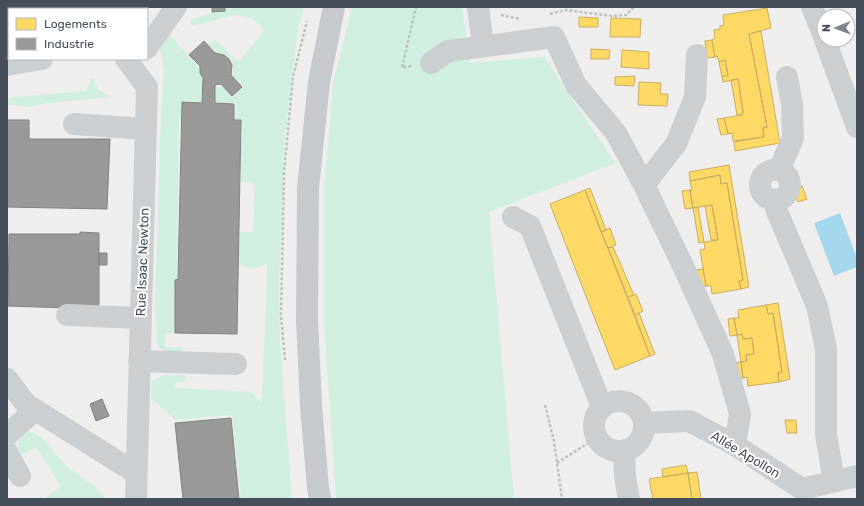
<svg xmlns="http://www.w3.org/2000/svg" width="864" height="506" font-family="Rubik,sans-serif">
<rect width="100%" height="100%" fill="#efeeed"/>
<path fill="#d1efde" d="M 226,7 L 304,7 L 298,28 L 284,144 L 279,285 L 280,341 L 292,499 L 241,499 L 232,415 L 176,420 L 151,399 L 151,382 L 164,375 L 186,375 L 186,382 L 176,382 L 175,388 L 251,392 L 262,403 L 267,266 L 265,265 L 248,269 L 239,262 L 240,232 L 253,232 L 255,183 L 241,182 L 241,120 L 236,119 L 236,103 L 216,102 L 216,87 L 222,86 L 232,97 L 243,87 L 233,76 L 233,66 L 231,58 L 223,53 L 215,52 L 208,44 L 216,40 L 239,62 L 264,30 L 252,18 L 234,15 L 192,26 L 190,20 L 212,13 L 226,11 Z
M 352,7 L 462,7 L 470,63 L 545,57 L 562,84 L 615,163 L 489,212 L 514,499 L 336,499 L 324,321 L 324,190 L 333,83 Z
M 171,36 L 199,68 L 202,79 L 202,102 L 181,101 L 181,119 L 179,119 L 177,279 L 175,279 L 174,333 L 165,333 L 165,347 L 182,348 L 184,350 C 175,355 165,352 157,346 L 155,301 L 161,111 L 164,70 L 159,43 Z
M 91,79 L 94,79 L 98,90 L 112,97 L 48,103 L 28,107 L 17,105 L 7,105 L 7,99 L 13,97 L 86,91 Z
M 24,431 L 34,433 L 41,437 L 66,466 L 94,486 L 106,499 L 43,499 L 61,486 L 36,447 L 21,455 C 16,445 19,440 24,431 Z"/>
<path fill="#a4d8ed" d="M 840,213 L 857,258 L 857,267 L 834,276 L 814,223 Z"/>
<path fill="#ffd966" stroke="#c7af62" d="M 767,8 L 771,28 L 749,34 L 767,127 L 763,128 L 764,137 L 733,141 L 732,133 L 728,134 L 724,118 L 742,115 L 743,112 L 738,79 L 723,82 L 722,77 L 728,75 L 725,60 L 719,62 L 717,56 L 715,57 L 712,40 L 715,38 L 714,30 L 720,29 L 720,26 L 724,25 L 723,15 Z
M 579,17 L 598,18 L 598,27 L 579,27 Z
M 611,18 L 641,19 L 640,37 L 610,37 Z
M 761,31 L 780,143 L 735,151 L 734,142 L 764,137 L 763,128 L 767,127 L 749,34 Z
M 712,40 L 715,57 L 707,58 L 705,41 Z
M 591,49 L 610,50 L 609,59 L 591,59 Z
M 622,50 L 649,52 L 649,69 L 621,67 Z
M 725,60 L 728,75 L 722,77 L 719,62 Z
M 635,76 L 634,86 L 615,85 L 615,77 Z
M 738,79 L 743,112 L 742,115 L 737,115 L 731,80 Z
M 639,82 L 661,83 L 660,94 L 668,94 L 667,106 L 638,105 Z
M 724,118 L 728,134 L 721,135 L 717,119 Z
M 729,165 L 749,287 L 741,289 L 739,281 L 743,280 L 727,183 L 721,184 L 720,175 L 690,181 L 689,172 Z
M 720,175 L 721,184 L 727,183 L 743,280 L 739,281 L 741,289 L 712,294 L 711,286 L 706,286 L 700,250 L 705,249 L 704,242 L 718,240 L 712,205 L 693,208 L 690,190 L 692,190 L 690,181 Z
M 802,186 L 807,199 L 798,202 L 793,190 Z
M 590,188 L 606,230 L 601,232 L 585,190 Z
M 585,190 L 650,356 L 615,370 L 550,204 Z
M 690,190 L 693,208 L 685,209 L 682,191 Z
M 712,205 L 718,240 L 711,240 L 705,206 Z
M 698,207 L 704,242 L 699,243 L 693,208 Z
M 610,228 L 616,245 L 608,248 L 601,232 Z
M 613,247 L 634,295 L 628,297 L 608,248 Z
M 703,269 L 706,286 L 699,288 L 696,270 Z
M 636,294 L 643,311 L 635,315 L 628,297 Z
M 778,303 L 790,379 L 779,382 L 778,373 L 782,372 L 773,313 L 768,314 L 766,305 Z
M 766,305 L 768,314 L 773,313 L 782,372 L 778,373 L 779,382 L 748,386 L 747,377 L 743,378 L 741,362 L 747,361 L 746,355 L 754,354 L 752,338 L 743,339 L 742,334 L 737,335 L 734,318 L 739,318 L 738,310 Z
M 639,313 L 655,354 L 650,356 L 635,315 Z
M 734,318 L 737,335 L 730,336 L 728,319 Z
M 742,334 L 743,339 L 752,338 L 754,354 L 746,355 L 747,361 L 741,362 L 737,335 Z
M 741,362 L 743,378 L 738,378 L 735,363 Z
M 785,420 L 796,420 L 797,433 L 787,433 Z
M 686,465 L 688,473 L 663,477 L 662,469 Z
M 697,472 L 701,499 L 692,499 L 688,473 Z
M 688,473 L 692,499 L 653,499 L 649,479 Z"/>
<path fill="#999" stroke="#808286" d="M 212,7 L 225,7 L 225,11 L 212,12 Z
M 204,41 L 215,53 L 224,55 L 229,59 L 232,65 L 231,75 L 242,87 L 232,96 L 221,84 L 215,85 L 215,103 L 234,104 L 234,120 L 241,120 L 237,334 L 175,333 L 175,280 L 178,279 L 182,102 L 202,103 L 203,78 L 200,73 L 200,66 L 189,55 Z
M 7,120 L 29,120 L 29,139 L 110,139 L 107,209 L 7,207 Z
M 80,232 L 99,233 L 99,309 L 8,306 L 9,234 L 80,234 Z
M 99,253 L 107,253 L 107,265 L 99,265 Z
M 102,399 L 109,416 L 96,421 L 90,404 Z
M 231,418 L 239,499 L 183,499 L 175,423 Z"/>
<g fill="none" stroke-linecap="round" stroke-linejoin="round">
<path stroke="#b7c4c1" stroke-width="2.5" stroke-dasharray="3 2" stroke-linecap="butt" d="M 550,14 L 566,10 L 612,16 L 626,15 L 634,7
M 501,15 L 520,19
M 411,66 L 402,68 L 416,7
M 285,360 L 281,316 L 284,172 L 293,77 L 307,21
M 545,405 L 554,441 L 562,499
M 557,463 L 596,438"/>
<path stroke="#cccfd1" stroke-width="22" d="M 478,7 L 483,46
M 812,7 L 824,36
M 825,40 L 857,127
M 147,48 L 176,7
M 126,59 L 147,87 L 136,499
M 431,63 L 448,51 L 554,37 L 576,85 L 616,133 L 644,185 L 684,268 L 723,354 L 740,414 L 735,445
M 7,65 L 42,59
M 74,124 L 146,129
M760 185a15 15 0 1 1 30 0a15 15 0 1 1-30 0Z
M 779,170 L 793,138 L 792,104 L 787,77
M 644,185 L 676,144 L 695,97 L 697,55
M 776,200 L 776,209 L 817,306 L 826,349 L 826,435 L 834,481
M 513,217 L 530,226 L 602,407
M 67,315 L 140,318
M 139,361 L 236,364
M 7,379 L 26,404 L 136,473
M594 426a25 25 0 1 1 50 0a25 25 0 1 1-50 0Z
M 644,423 L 689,421 L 735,445 L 802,489 L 857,476
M 7,435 L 35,410
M 624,451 L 625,476 L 629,499
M 7,452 L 20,476"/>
<path stroke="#c6c9ce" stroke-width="22" d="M 320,499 L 318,488 L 311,406 L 307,320 L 308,188 L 319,82 L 334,7"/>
</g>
<g text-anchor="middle" stroke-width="4" stroke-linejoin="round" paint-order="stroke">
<g font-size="13" fill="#454e5a" stroke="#fff">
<text transform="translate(142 262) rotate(-88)" y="5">Rue Isaac Newton</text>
<text transform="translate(746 454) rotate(31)" y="5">Allée Apollon</text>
</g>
</g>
<rect width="864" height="506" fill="none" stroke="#454e5a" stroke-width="16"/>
<rect x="8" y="8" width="140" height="52" fill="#ffffff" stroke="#b5b8bd"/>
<rect x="16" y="18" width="20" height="12" fill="#ffd966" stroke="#b5b8bd"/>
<text x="44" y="28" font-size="12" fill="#454e5a">Logements</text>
<rect x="16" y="38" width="20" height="12" fill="#999999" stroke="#b5b8bd"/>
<text x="44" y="48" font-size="12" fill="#454e5a">Industrie</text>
<g transform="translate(836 28) rotate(269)"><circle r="19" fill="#ffffff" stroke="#b5b8bd"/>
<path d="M0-3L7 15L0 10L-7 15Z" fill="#80868d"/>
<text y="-6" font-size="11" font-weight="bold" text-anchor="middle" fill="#454e5a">N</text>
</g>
</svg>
